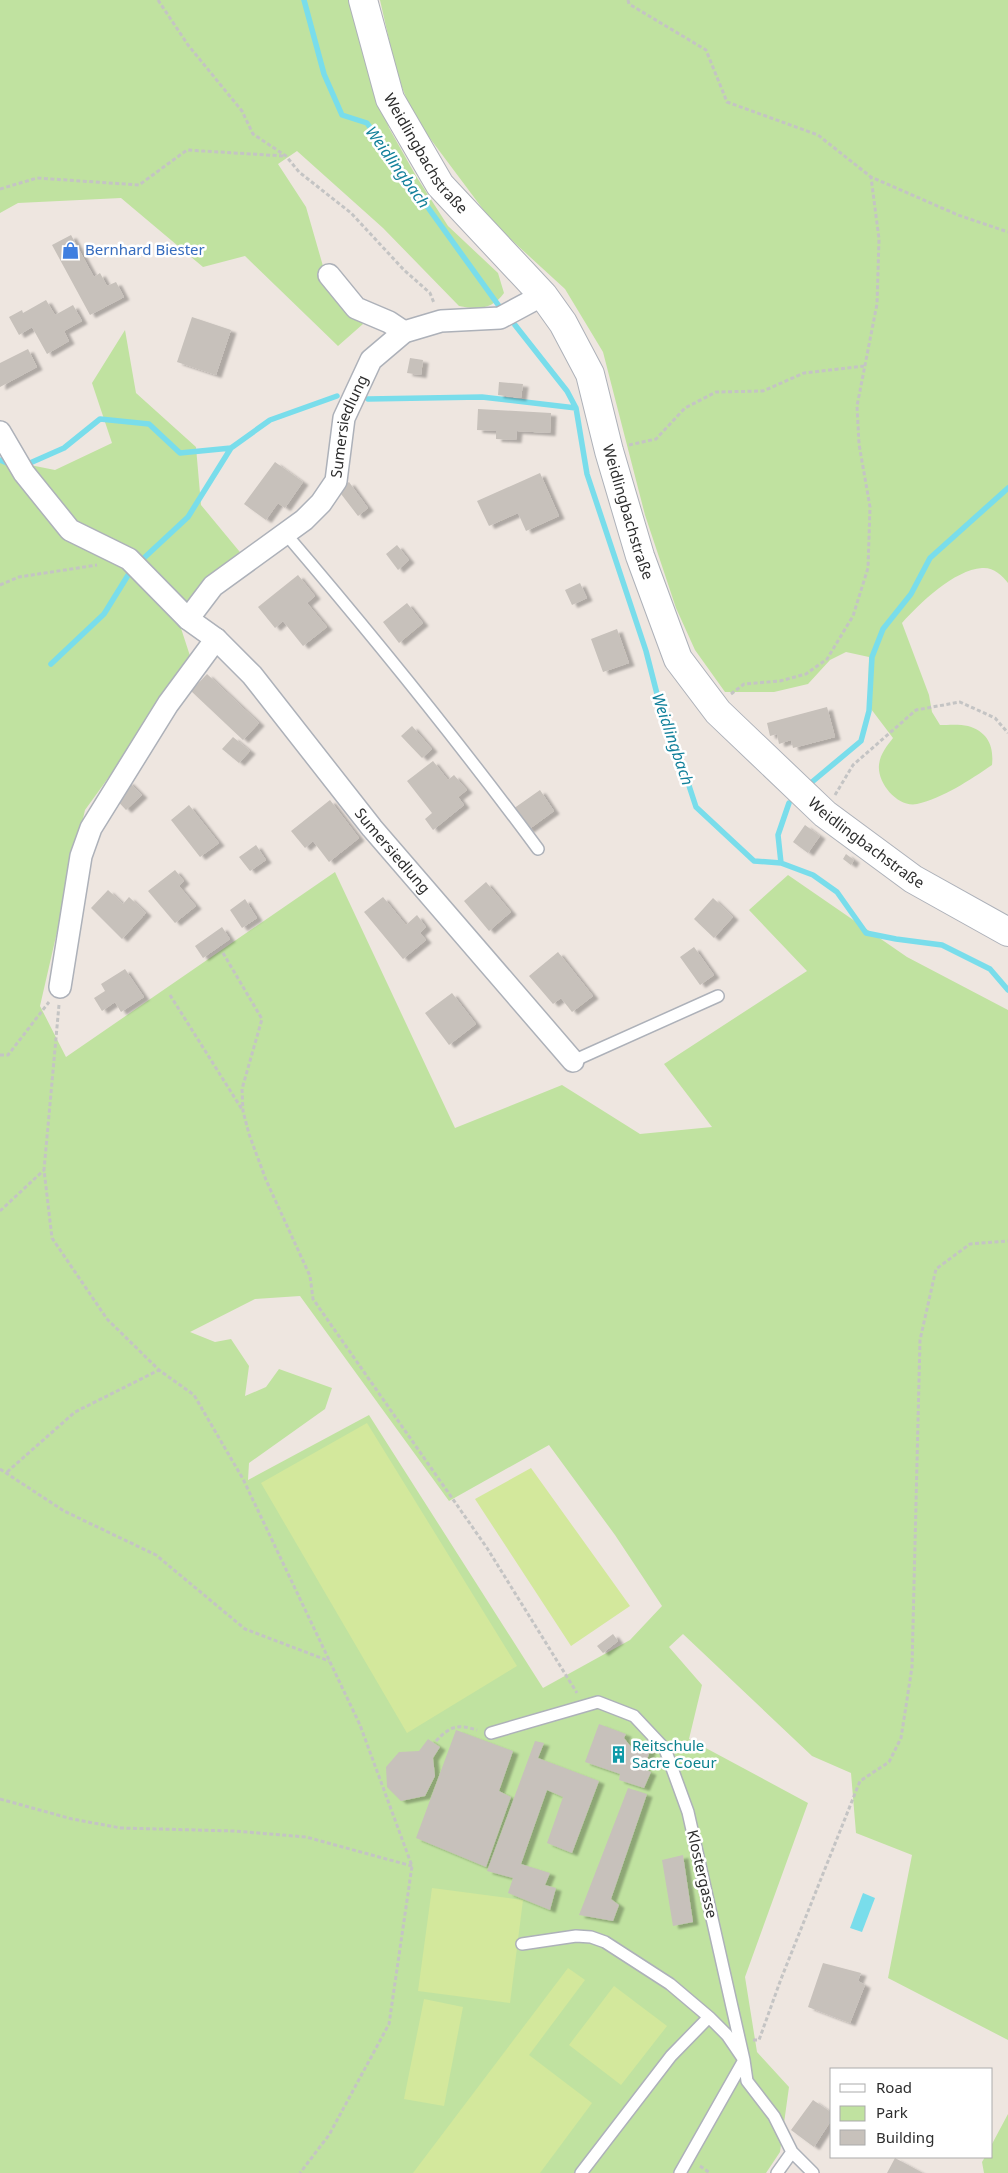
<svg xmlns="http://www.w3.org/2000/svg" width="1008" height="2173" font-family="'Noto Sans',sans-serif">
<defs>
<filter id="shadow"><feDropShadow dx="5.5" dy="3" stdDeviation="1" flood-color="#0004"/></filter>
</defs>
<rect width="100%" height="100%" fill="#eee6e0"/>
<path fill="#c0e2a0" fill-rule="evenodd" d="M 0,0 L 349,0 L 358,34 L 389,128 L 416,176 L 448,226 L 498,273 L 504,293 C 493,309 478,310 459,306 L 383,228 L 297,151 L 278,164 L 306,207 L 325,273 L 363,324 L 338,346 L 245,256 L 203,267 L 121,198 L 18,203 L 0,213 Z
M 380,0 L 1008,0 L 1008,583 C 1002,575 993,567 982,568 C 954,570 920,603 902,623 L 929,695 L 932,712 L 940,725 C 948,725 960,724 968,726 C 988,732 994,746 992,765 C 970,780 943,798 917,804 C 898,808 877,783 879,765 C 880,754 887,746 893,738 L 868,705 L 869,657 L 846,652 L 830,660 L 808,684 L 774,692 L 725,692 L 695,650 L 676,608 L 645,515 L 603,352 L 565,289 L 494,224 L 414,117 L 397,75 Z
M 125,330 L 136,393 L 196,447 L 201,505 L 244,557 L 177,616 L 192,662 L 85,810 L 40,1006 L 66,1057 L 335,872 L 455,1128 L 562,1085 L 640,1134 L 712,1127 L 664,1064 L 807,971 L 749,910 L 788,875 L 907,957 L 1008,1010 L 1008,2040 L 888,1978 L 912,1855 L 856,1833 L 851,1773 L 812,1756 L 683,1634 L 669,1647 L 702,1685 L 689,1739 L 808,1803 L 745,1977 L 757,2052 L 789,2087 L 780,2152 L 766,2173 L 0,2173 L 0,459 L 55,470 L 112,443 L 92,383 ZM 300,1296 L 449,1501 L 549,1445 L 615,1535 L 662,1606 L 630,1640 L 543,1688 L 369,1415 L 248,1480 L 249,1463 L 325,1409 L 332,1388 L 279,1369 L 266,1387 L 245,1396 L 249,1366 L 231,1339 L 215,1342 L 190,1332 L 255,1299 Z
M 1008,2114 L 1008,2173 L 984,2173 L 982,2162 L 985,2157 L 992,2157 L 992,2144 Z"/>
<path fill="#d3e89c" d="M 367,1423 L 517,1666 L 407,1733 L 261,1483 Z
M 531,1468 L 630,1606 L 571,1646 L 475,1499 Z
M 432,1888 L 523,1900 L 510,2003 L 418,1991 Z
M 568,1968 L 585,1980 L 529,2055 L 592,2103 L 540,2173 L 413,2173 Z
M 614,1986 L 667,2026 L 621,2085 L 569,2045 Z
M 424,1999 L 463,2007 L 444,2106 L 404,2099 Z"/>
<path fill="#79ddeb" d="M 863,1893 L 875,1898 L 862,1932 L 850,1928 Z"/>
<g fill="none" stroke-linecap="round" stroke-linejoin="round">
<path stroke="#79ddeb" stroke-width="5.5" d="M 304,0 L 324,74 L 342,115 L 367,123 L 499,306
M 515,325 L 567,391 L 576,408 L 587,474 L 646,651 L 665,725 L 678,752 L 696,807 L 754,861 L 781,863 L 813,875 L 837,892 L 866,933 L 896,939 L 942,945 L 990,969 L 1008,990
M 368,399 L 482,397 L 576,408
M 0,460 L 7,463
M 30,463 L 64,448 L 100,419 L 149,424 L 180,453 L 231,448 L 270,420 L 337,396
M 145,557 L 188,517 L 231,448
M 51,664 L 104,614 L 130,572
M 812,782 L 861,741 L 869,711 L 872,657 L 883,629 L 911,594 L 930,558 L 1008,488
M 781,863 L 778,835 L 789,803"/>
</g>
<path fill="#c7c1bb" filter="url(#shadow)" d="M 71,235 L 94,277 L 100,273 L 107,286 L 116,282 L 124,297 L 90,315 L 52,245 Z
M 46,300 L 55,315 L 73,305 L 82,321 L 64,331 L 69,341 L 47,354 L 32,327 L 19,335 L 9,317 L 22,310 L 23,313 Z
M 192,317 L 231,330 L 216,375 L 177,362 Z
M 28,349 L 37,367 L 0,387 L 0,363 Z
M 410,358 L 423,360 L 421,375 L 407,373 Z
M 499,382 L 523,384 L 521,398 L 498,395 Z
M 478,409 L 551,413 L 550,433 L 517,431 L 516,440 L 496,439 L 496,431 L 477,430 Z
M 275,462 L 303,482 L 285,508 L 278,503 L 266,520 L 244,504 Z
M 540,473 L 559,516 L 526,531 L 518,513 L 489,526 L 477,501 Z
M 349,482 L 368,508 L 358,516 L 338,490 Z
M 397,545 L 409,560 L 398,570 L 386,554 Z
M 298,575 L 315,596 L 307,603 L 327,627 L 303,646 L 283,621 L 275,628 L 258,607 Z
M 580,583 L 587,598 L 572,605 L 565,590 Z
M 407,603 L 423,623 L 399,643 L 383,622 Z
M 617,629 L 629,663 L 603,672 L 591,639 Z
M 207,674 L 259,723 L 243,740 L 191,691 Z
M 827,707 L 835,737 L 793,748 L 791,740 L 779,744 L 777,734 L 770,736 L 767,723 Z
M 412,726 L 432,749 L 422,758 L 401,736 Z
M 233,737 L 250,751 L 239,763 L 222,749 Z
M 433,761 L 448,780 L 454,775 L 467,790 L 458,797 L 464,805 L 433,830 L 425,819 L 432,813 L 407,781 Z
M 128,781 L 142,795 L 126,810 L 112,795 Z
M 540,790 L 554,811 L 528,830 L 513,809 Z
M 330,800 L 359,838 L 329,862 L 313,841 L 305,848 L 291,831 Z
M 189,805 L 219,843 L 200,857 L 171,820 Z
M 805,825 L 820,836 L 808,853 L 793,842 Z
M 256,845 L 266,860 L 250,871 L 239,857 Z
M 846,854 L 854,860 L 851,865 L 843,859 Z
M 175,870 L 184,881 L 179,886 L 196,906 L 175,923 L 148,891 Z
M 486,882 L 511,912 L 489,931 L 464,901 Z
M 108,890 L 123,904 L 129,897 L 146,913 L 122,939 L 91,908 Z
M 383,897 L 406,925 L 417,915 L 426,927 L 420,933 L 426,940 L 403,959 L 364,912 Z
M 713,898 L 733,917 L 714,938 L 694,919 Z
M 245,899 L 257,918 L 242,928 L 230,910 Z
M 222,927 L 230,939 L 203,958 L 195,946 Z
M 694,947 L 714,975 L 700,985 L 680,957 Z
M 558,952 L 593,996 L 572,1012 L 561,998 L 553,1004 L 529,976 Z
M 125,969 L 144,997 L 121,1012 L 115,1002 L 102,1011 L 94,998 L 105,991 L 101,984 Z
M 452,993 L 476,1024 L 449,1045 L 425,1013 Z
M 613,1634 L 618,1641 L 603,1653 L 597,1646 Z
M 599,1724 L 626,1734 L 624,1738 L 632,1748 L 634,1741 L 651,1748 L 644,1769 L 651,1772 L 644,1788 L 619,1780 L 620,1774 L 585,1762 Z
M 456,1730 L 513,1751 L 499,1791 L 511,1797 L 486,1867 L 416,1838 Z
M 428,1739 L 440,1747 L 433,1758 L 435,1776 L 425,1796 L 401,1801 L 387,1787 L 386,1767 L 399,1752 L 419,1751 Z
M 535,1741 L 544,1743 L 538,1758 L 599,1781 L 572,1853 L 547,1843 L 563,1797 L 547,1790 L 521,1864 L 550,1873 L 545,1885 L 556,1888 L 550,1910 L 508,1893 L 513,1878 L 487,1871 Z
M 628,1788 L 647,1794 L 611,1899 L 619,1905 L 613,1921 L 579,1915 Z
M 683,1855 L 693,1922 L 673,1926 L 662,1860 Z
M 823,1963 L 861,1973 L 858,1981 L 865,1985 L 850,2023 L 808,2007 Z
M 813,2100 L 832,2113 L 832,2119 L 814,2147 L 791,2130 Z
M 895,2158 L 923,2173 L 887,2173 Z"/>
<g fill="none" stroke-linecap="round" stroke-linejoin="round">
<defs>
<path id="service" d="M 285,533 C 373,636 458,741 538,849
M 573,1061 L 718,996
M 491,1733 L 598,1702 L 634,1716 L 665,1749 L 688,1812 L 744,2060 L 747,2081 L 774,2116 L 792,2152 L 813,2173
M 522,1944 L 576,1936 L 591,1937 L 605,1942 L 670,1984 L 709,2017 L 727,2035 L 744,2060 L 680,2173
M 581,2173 L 671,2056 L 709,2017
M 777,2173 L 792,2152"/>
<g id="minor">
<path d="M 329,275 L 356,308 L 389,322 L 404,332"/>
<path id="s1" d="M 0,432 L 24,473 L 70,530 L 129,559 L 188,619 L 216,639 L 252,675 L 372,828 L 573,1061"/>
<path id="s2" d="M 188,619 L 213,586 L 304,520 L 321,503 L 336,481 L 344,418 L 371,360 L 404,332 L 441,321 L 500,318 L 543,295"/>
<path d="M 60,987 L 81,856 L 91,828 L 168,704 L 216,639"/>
</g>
<g id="secondary">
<path id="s3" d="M 363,0 L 390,99 L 440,185 L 543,295 L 563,323 L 590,374 L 609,451 L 640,556 L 678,659 L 718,712 L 825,814 L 913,879 L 1008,932"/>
</g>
</defs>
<use href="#service" stroke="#adb1b9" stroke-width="14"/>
<use href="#minor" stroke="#adb1b9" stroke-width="24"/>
<use href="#secondary" stroke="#adb1b9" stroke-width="30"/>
<path stroke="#c4c4c4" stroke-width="3" stroke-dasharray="4 2.5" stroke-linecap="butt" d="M 158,0 L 188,45 L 242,111 L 253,134 L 286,156 L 299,172 L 351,213 L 404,270 L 430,293 L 434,303
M 628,0 L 629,4 L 706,50 L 727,102 L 818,135 L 871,177 L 958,215 L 1008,232
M 0,189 L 37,178 L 139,185 L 187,150 L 284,156
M 629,445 L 656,439 L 685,408 L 716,392 L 763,391 L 804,373 L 864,366
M 0,585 L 19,577 L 97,565
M 731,694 L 744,684 L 780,681 L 806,674 L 827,659 L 853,616 L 868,568 L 870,507 L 859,444 L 857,406 L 877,304 L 879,239 L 871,177
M 835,795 L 853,765 L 916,710 L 960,702 L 995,718 L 1008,733
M 223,953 L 262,1019 L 242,1089 L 243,1111 L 249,1134 L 266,1180 L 310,1276 L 313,1299 L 487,1548 L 577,1693
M 170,995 L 243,1111
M 59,1005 L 44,1170 L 52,1238 L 107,1319 L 159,1370 L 194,1395 L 243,1479 L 360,1725 L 412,1866 L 389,2024 L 329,2135 L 300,2173
M 0,1055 L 8,1055 L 49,1002
M 0,1211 L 44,1170
M 0,1469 L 64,1511 L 156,1555 L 245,1629 L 329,1661
M 7,1472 L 75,1412 L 159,1370
M 436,1741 C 450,1726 458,1724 477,1730
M 0,1799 L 72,1819 L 121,1828 L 234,1831 L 306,1837 L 412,1866
M 753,2040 L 759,2040 L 781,1979 L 860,1781 L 889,1762 L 901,1738 L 906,1706 L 912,1667 L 920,1340 L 936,1269 L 970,1244 L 1008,1241
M 700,2166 L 710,2173"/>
<use href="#service" stroke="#fff" stroke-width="11"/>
<use href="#minor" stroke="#fff" stroke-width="21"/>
<use href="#secondary" stroke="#fff" stroke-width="28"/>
</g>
<defs>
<symbol id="shop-bare" viewBox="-9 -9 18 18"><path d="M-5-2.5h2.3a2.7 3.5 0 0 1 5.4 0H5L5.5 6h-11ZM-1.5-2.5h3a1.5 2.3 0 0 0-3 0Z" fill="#3f7fe0" stroke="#fff" stroke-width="2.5" paint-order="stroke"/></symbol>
<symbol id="building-bare" viewBox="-9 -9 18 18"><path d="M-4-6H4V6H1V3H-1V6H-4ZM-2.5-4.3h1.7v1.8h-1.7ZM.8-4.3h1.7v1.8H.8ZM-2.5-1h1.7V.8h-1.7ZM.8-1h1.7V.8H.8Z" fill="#0f9aa8" stroke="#fff" stroke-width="2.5" paint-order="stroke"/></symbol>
</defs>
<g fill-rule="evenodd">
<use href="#shop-bare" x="58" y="238" width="25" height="25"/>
<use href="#building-bare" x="606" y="1742" width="25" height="25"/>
</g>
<g text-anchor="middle" stroke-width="5" stroke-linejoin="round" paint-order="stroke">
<g font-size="15" fill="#2d2d2d" stroke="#fff">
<text dy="5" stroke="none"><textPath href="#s3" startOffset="168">Weidlingbachstraße</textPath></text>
<text dy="5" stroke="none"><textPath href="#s2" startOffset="261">Sumersiedlung</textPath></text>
<text dy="5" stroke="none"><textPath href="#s3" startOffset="588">Weidlingbachstraße</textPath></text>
<text dy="5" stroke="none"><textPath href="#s3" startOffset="1008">Weidlingbachstraße</textPath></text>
<text dy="5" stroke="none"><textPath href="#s1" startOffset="581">Sumersiedlung</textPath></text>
<text transform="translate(702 1874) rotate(77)" y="5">Klostergasse</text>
</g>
<g font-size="15" fill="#366cbe" stroke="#fff" text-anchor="start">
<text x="85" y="255">Bernhard Biester</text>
</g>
<g font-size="15" fill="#0d838f" stroke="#fff" text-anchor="start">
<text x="632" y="1751">Reitschule<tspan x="632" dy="17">Sacre Coeur</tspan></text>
</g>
<g font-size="16" font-style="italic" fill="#13819b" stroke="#fff">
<text transform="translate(398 167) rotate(54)" y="6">Weidlingbach</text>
<text transform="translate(673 739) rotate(71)" y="6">Weidlingbach</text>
</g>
</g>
<rect x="830" y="2068" width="162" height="90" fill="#ffffff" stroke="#ababab"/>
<rect x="840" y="2084" width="25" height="8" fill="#ffffff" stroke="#ababab"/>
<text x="876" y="2093" font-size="15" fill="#2d2d2d">Road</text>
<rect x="840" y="2106" width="25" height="15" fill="#c0e2a0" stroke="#ababab"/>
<text x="876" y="2118" font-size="15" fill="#2d2d2d">Park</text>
<rect x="840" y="2130" width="25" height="15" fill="#c7c1bb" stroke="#ababab"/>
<text x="876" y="2143" font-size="15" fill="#2d2d2d">Building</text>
</svg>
